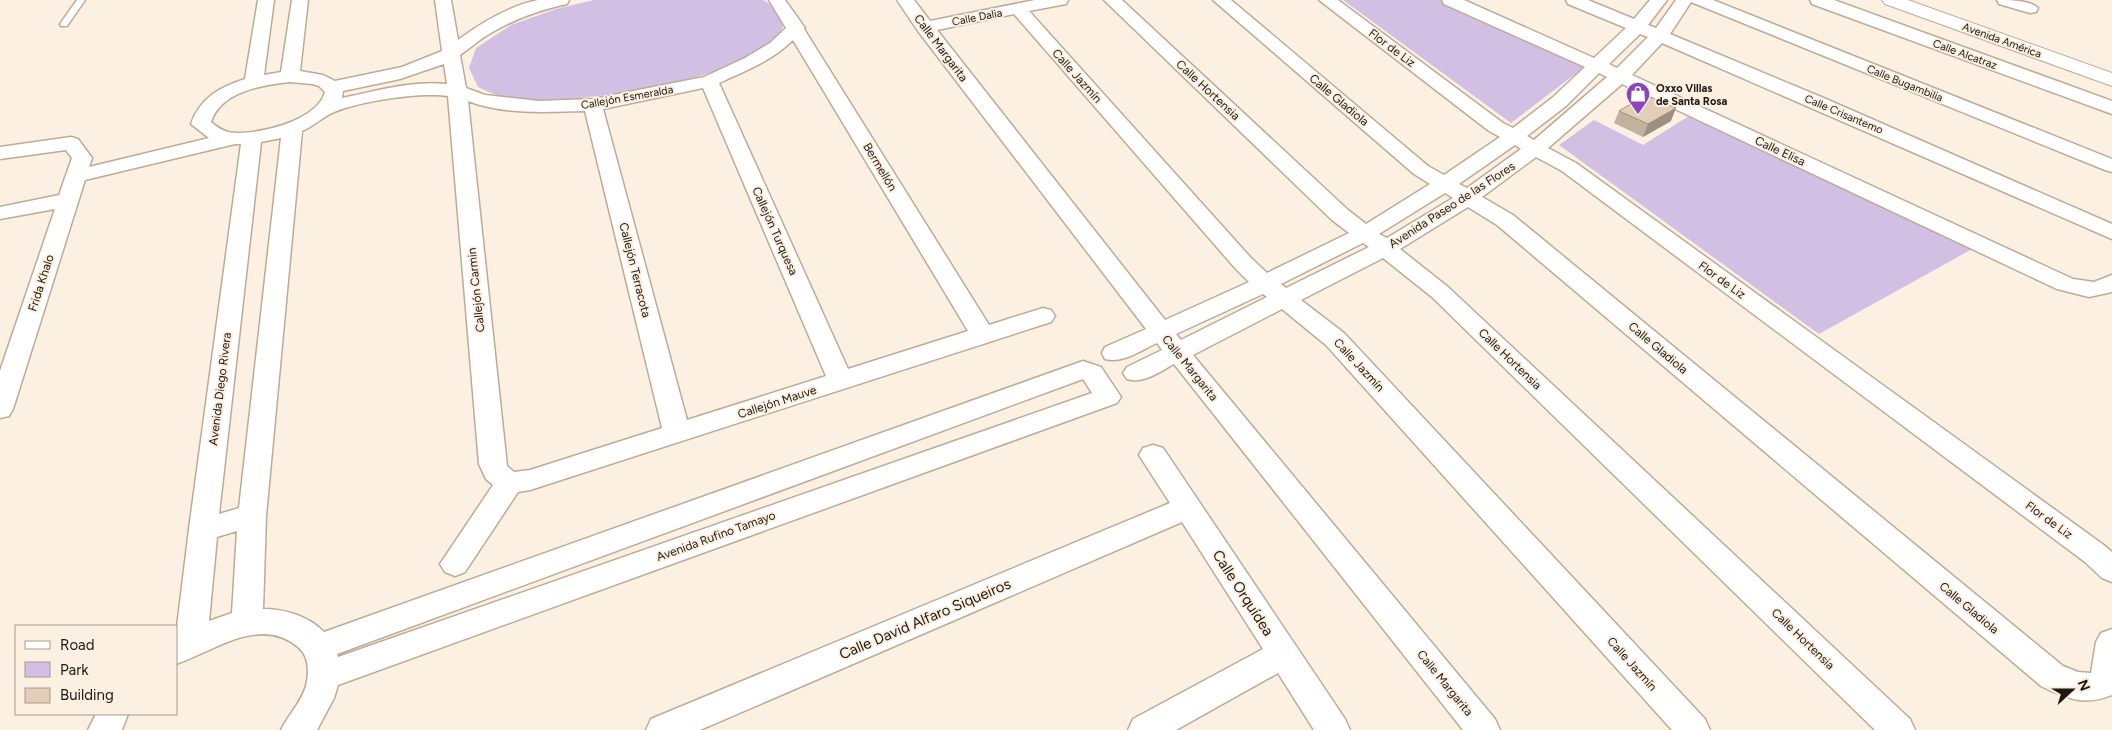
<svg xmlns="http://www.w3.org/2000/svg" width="2112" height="730" font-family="Figtree,sans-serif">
<rect width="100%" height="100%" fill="#fcf0e2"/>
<path fill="#d2bfe4" d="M 594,0 L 763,0 C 774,5 778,15 783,26 C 781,31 778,39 774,43 C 730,81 563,108 506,98 C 497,96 487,91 478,87 L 469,68 L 476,48 L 511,25 L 556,9 Z
M 1343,0 L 1441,0 L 1587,65 L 1511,123 Z
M 1692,114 L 1974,248 L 1819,334 L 1559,145 L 1594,120 L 1643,145 Z"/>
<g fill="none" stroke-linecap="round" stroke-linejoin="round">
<defs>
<path id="lane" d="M 77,0 L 85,0 L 67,26 L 61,26 L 60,24 Z"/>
<path id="street" d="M 258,0 L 274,0 L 264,75 L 281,72 L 292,0 L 308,0 L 300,71 L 323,75 L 335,81 L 402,67 L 442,51 L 435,0 L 451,0 L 458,40 C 481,23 509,6 538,0 C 548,0 559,0 569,0 L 567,4 C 539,10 514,19 489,34 C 479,40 470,48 460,55 L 466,88 L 485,95 L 539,101 L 593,99 L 704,77 L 745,58 L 770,43 L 786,28 L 769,0 L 785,0 L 805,28 L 804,29 L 989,325 L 1043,308 L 1051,310 L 1055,316 L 1051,322 L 530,490 L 518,492 L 465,572 L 455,576 L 445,572 L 440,564 L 493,485 L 486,479 L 479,464 L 448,96 C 419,92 362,101 334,112 C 324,116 314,126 302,131 L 266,516 L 263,609 C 285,609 308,616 324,632 L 1083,361 L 1101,367 L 1121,397 L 1117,403 L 338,685 L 334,698 L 317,730 L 281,730 C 288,715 301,703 306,686 C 309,673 310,657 298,647 C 260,615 214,651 176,664 L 176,635 L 189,529 L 241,144 L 235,144 L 85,180 L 13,409 L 9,416 L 0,418 L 0,371 L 55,209 L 0,219 L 0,207 L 59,195 L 72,158 L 66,150 L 0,159 L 0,147 L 71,137 L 78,139 L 92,158 L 89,167 L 209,138 L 191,124 C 200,98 220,87 245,79 ZM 793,40 L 968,331 L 848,369 L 719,83 C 745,71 772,61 793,40 ZM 444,64 L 447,84 C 412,80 376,91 342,98 L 343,91 L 400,79 ZM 290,82 L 312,84 L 319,86 L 325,92 C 318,121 254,137 228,132 C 221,130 217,127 211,122 C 221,91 262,85 290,82 ZM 703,88 L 826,376 L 687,420 L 603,109 ZM 468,101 C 504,115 547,112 585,111 L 662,428 L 530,470 L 514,472 L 507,466 ZM 281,138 L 239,508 L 219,514 L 261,142 ZM 1083,379 L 1092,393 L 338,657 L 337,654 ZM 237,531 L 232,613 L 209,621 L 217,537 Z
M 897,0 L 914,0 L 930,21 L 1035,0 L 1068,0 L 1066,4 L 1029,11 L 1251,258 L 1267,273 L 1349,233 L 1332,220 L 1104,0 L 1122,0 L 1348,210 L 1366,224 L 1430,184 L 1414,174 L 1213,0 L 1231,0 L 1428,166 L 1444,175 L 1500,137 L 1489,131 L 1319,0 L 1338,0 L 1503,123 L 1513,128 L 1552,98 L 1585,67 L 1444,4 L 1442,0 L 1464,0 L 1594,58 L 1626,28 L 1568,4 L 1566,0 L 1588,0 L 1634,19 L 1650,0 L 1667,0 L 1648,25 L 1656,28 L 1676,0 L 1713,0 L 2112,159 L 2112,172 L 2105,170 L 1691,2 L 1670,34 L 1826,99 L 2112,224 L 2112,239 L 1662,43 L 1632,75 L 2073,279 L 2094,282 L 2112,275 L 2112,292 L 2089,297 L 2057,289 L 1622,84 L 1548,148 L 1576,163 L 2105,546 L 2112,552 L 2112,582 L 2102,578 L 2085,562 L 1562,171 L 1536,157 L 1482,197 L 1513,215 L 2063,666 L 2078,672 L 2091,673 L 2096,642 L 2101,633 L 2112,629 L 2112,695 C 2084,706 2067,699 2041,686 L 1497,225 L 1468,207 L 1400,249 L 1448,287 L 1910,719 L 1915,730 L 1875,730 L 1432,297 L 1383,258 L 1301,300 L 1344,333 L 1705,719 L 1710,730 L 1672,730 L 1326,345 L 1282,309 L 1193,355 L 1495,719 L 1500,730 L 1463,730 L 1174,364 C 1159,372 1144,384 1127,379 L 1123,373 L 1127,367 L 1162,350 L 1157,343 C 1141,350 1123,364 1105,359 L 1102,353 L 1105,347 L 1146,329 L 918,31 ZM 1014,14 L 1235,268 L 1249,282 L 1165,320 L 937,30 ZM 1640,34 L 1648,37 L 1617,68 L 1609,64 ZM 1599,73 L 1607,77 L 1534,140 L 1527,136 L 1566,106 ZM 1515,145 L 1521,149 L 1467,188 L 1459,184 ZM 1445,193 L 1453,198 L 1387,238 L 1379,234 ZM 1363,243 L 1369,247 L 1286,288 L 1281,284 ZM 1263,294 L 1267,297 L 1181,340 L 1176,334 Z
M 1810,0 L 1834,0 L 2112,101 L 2112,114 L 1812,4 Z
M 1997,0 C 2009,0 2030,0 2038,8 L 2036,12 L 2030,13 L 1999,4 Z
M 1153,445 L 1163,448 L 1345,719 L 1350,730 L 1314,730 L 1278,673 L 1176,730 L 1128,730 L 1133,719 L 1263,649 L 1182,522 L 700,730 L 646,730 L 651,719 L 1170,503 L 1139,455 L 1143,448 Z
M 96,714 L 128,714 L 122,730 L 88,730 Z"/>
<path id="secondary" d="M 1882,0 L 1908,0 L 2112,73 L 2112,86 L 1885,4 Z"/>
</defs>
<use href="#lane" stroke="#beab95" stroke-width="3"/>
<use href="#street" stroke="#beab95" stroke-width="3"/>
<use href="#secondary" stroke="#beab95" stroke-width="2"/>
<use href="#lane" fill="#fff" fill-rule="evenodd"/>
<use href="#street" fill="#fff" fill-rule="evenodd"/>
<use href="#secondary" fill="#fff" fill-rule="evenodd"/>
</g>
<path fill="#c2b19e" d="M 1619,111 L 1671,121 L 1643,137 L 1614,123 Z"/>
<path fill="#9e9081" d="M 1676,108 L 1671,121 L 1643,137 L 1648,124 Z"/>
<path fill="#e2ceb8" stroke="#9e9081" d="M 1646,95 L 1676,108 L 1648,124 L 1619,111 Z"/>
<defs>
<symbol id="shop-pin" viewBox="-11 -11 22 30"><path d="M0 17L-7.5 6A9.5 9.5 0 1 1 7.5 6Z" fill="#8945b9" stroke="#fcf0e2"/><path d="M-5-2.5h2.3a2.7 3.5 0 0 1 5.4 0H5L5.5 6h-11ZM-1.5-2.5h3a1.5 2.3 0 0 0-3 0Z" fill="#fff"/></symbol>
</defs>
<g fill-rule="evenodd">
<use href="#shop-pin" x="1624" y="80" width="28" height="38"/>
</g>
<g text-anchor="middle" stroke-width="4" stroke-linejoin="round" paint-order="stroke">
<g font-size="11" fill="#1f1810" stroke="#fcf0e2">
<text transform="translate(977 17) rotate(-11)" y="4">Calle Dalia</text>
<text transform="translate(2002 40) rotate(20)" y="4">Avenida América</text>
<text transform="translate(1965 54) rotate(20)" y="4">Calle Alcatraz</text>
<text transform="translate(1905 83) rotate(22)" y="4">Calle Bugambilia</text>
<text transform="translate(627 97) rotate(-10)" y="4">Callejón Esmeralda</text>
<text transform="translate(1844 114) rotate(23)" y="4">Calle Crisantemo</text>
</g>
<g font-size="11" font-weight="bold" fill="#1f1810" stroke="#fcf0e2" text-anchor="start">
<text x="1656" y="92">Oxxo Villas<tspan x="1656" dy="13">de Santa Rosa</tspan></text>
</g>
<g font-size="12" fill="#1f1810" stroke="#fcf0e2">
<text transform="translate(941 48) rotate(53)" y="4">Calle Margarita</text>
<text transform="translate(1392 48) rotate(37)" y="4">Flor de Liz</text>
<text transform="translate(1077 76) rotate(48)" y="4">Calle Jazmín</text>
<text transform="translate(1208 90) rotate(43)" y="4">Calle Hortensia</text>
<text transform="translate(1339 100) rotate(40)" y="4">Calle Gladiola</text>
<text transform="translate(1780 151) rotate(25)" y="4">Calle Elisa</text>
<text transform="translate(880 167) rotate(59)" y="4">Bermellón</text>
<text transform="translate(1452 205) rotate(-33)" y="4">Avenida Paseo de las Flores</text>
<text transform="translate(775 231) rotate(66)" y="4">Callejón Turquesa</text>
<text transform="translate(635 270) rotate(76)" y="4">Callejón Terracota</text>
<text transform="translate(1722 280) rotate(36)" y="4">Flor de Liz</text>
<text transform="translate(41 283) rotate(-72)" y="4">Frida Khalo</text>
<text transform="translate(476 290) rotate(-96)" y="4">Callejón Carmin</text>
<text transform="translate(1658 348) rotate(40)" y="4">Calle Gladiola</text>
<text transform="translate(1510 359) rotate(44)" y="4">Calle Hortensia</text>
<text transform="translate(1359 365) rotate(47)" y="4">Calle Jazmín</text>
<text transform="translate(1190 368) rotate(51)" y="4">Calle Margarita</text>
<text transform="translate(220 389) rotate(-83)" y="4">Avenida Diego Rivera</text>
<text transform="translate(777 402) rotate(-18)" y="4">Callejón Mauve</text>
<text transform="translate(2049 520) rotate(36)" y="4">Flor de Liz</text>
<text transform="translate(716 536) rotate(-20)" y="4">Avenida Rufino Tamayo</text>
<text transform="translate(1969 608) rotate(40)" y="4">Calle Gladiola</text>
<text transform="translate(1803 639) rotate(44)" y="4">Calle Hortensia</text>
<text transform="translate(1632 664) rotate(48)" y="4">Calle Jazmín</text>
<text transform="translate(1445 683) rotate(51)" y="4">Calle Margarita</text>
</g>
<g font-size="15" fill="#1f1810" stroke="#fcf0e2">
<text transform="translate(1243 593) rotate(57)" y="5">Calle Orquídea</text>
<text transform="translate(925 619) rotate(-23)" y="5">Calle David Alfaro Siqueiros</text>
</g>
</g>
<rect x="15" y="625" width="162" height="90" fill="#fcf0e2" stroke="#a49a8e"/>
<rect x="25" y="641" width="25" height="8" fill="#ffffff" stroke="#a49a8e"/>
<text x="60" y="650" font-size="15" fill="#1f1810">Road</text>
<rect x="25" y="662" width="25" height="15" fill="#d2bfe4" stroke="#a49a8e"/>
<text x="60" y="675" font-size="15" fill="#1f1810">Park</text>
<rect x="25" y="688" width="25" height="15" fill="#e2ceb8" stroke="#a49a8e"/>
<text x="60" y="700" font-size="15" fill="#1f1810">Building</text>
<g transform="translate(2072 690) rotate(69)" stroke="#fcf0e2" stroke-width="4" paint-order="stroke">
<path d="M0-4L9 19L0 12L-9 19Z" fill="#1f1810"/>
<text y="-8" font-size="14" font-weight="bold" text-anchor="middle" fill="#1f1810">N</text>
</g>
</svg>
